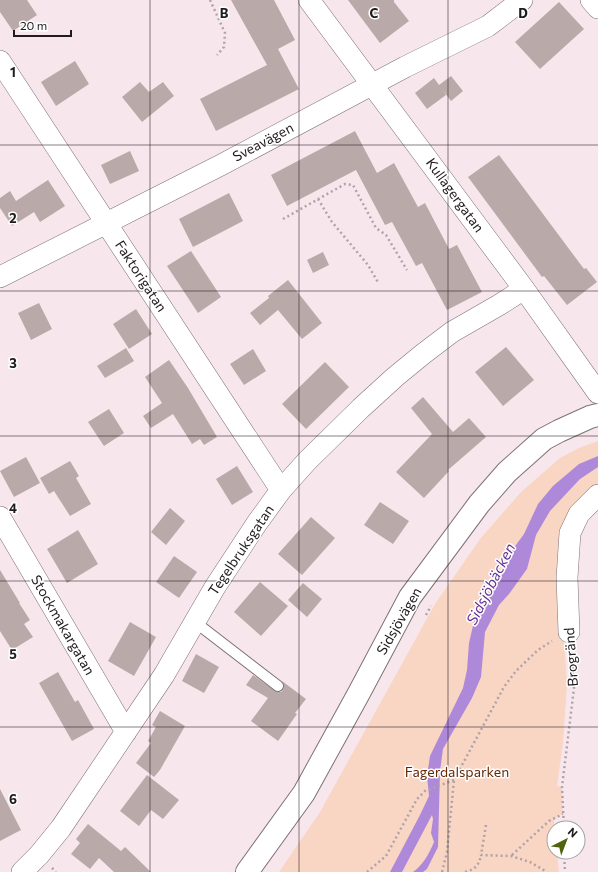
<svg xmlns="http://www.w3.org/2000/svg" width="598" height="872" font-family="Commissioner,sans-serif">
<rect width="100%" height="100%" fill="#f7e7ed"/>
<path fill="#f9d5c4" d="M 598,441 L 598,485 L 583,496 L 559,566 L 567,684 L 563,743 L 557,786 L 562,787 L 563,814 L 554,819 L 554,852 L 557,852 L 559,872 L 279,872 L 320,812 L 435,604 L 480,539 L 521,492 L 560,458 L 579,448 Z"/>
<path fill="#ae89da" d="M 598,456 L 598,467 L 580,479 L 550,511 L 536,535 L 527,569 L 509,594 L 499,605 L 485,632 L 481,677 L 472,698 L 443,749 L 440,771 L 438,847 L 427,869 L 423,872 L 413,872 C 423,865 429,854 434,842 L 431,833 L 433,819 L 432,815 L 402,872 L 390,872 L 420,815 L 429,796 L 427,776 L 430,756 L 463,688 L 467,670 L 469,643 L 475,617 L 492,587 L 505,571 L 513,549 L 524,534 L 538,504 L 553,486 L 579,464 Z"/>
<path fill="#b9a9a8" d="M 0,0 L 27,0 L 37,15 L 13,31 L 0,12 Z
M 231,0 L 274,0 L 295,40 L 278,49 L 299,89 L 216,131 L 200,99 L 267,65 Z
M 348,0 L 394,0 L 394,2 L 409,21 L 380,43 Z
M 559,2 L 584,29 L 540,69 L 515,42 Z
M 75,61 L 89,84 L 56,106 L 41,82 Z
M 451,76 L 463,91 L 451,101 L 442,89 L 446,95 L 427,109 L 415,93 L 434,78 L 439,85 Z
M 140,82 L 149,92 L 163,82 L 174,96 L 142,122 L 122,97 Z
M 355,131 L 377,173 L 394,163 L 418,207 L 425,203 L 449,249 L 457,245 L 482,292 L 447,310 L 422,263 L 416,266 L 392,222 L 385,225 L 356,170 L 287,206 L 271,175 Z
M 130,151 L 139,171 L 110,184 L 101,165 Z
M 499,155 L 584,269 L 586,268 L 597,282 L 567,305 L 544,276 L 542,277 L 468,177 Z
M 48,180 L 65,206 L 40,222 L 34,212 L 12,226 L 0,208 L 0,198 L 10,191 L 16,201 Z
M 229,193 L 243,221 L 193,247 L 179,219 Z
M 191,251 L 221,297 L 198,313 L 167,266 Z
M 323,252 L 329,265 L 313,273 L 307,260 Z
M 288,280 L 322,323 L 302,339 L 278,310 L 260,325 L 250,313 L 269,298 L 268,296 Z
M 39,303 L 52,329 L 31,340 L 18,313 Z
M 136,309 L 152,334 L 129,349 L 113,324 Z
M 506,347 L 534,380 L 503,406 L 475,372 Z
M 126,348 L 134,361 L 105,378 L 97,366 Z
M 253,349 L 266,371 L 244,385 L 230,364 Z
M 169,360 L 188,388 L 217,437 L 204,445 L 200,439 L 192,444 L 173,414 L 151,428 L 143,416 L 162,403 L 145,377 Z
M 325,362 L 349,387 L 306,429 L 282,404 Z
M 423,397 L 453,432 L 469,418 L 486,437 L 448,470 L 449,471 L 424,498 L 396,472 L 432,434 L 411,408 Z
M 109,409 L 124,433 L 104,446 L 88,422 Z
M 26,457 L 40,483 L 14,497 L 0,471 Z
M 70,461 L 79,476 L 76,478 L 91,504 L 70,516 L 54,491 L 49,494 L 40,478 Z
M 237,466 L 253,492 L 232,505 L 216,479 Z
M 380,502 L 409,521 L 393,544 L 364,525 Z
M 170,508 L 185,521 L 166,545 L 151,532 Z
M 311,517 L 335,538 L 302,575 L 278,554 Z
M 78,530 L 98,564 L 67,583 L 47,549 Z
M 174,556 L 197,572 L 179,598 L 156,582 Z
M 0,570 L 20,603 L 19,603 L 30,620 L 24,624 L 33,637 L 12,650 L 0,631 Z
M 260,582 L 288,606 L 261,636 L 234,612 Z
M 303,583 L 322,599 L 307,617 L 288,600 Z
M 130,622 L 156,637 L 134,676 L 108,661 Z
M 196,654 L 219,667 L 204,693 L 182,681 Z
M 58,672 L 75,702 L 78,700 L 94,729 L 72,741 L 39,683 Z
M 253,675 L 277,692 L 281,692 L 283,690 L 284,686 L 282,681 L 306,699 L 295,713 L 297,714 L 278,741 L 251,721 L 268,698 L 246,685 Z
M 160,711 L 185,726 L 160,770 L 154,777 L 136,763 L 151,743 L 148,741 L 156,727 L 152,725 Z
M 147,775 L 179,800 L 163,819 L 151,810 L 139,826 L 120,811 Z
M 0,789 L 21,830 L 0,841 Z
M 88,824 L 121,851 L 125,847 L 151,872 L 114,872 L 99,858 L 90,869 L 71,854 L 80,843 L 76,839 Z"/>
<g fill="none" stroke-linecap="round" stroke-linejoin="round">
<defs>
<path id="service" d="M 195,622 L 278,686"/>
<path id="minor" d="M 309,0 L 524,289 L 598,393
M 591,0 L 598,8
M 0,61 L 281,490
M 0,277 L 221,165 L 405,67 L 488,26 L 522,0
M 0,517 L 126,732
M 569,632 L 567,578 L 570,533 L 579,514 L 598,495
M 22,872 L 39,855 L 61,828 L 164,675 L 215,587 L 257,523 L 281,490 L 307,461 L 361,408 L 395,377 L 423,354 L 452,332 L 499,305 L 524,289"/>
<path id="secondary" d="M 247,872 L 304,793 L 359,693 L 410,597 L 479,504 L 507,472 L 544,439 L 559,431 L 590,417 L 598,415"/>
</defs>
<use href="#service" stroke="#7e7175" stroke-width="12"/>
<use href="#minor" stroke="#7e7175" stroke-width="22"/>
<use href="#secondary" stroke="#7e7175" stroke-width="24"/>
<path stroke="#afa3a8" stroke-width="2.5" stroke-dasharray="2 3" stroke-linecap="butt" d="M 210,0 L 225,33 L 224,47 L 217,55
M 318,199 L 332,222 L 368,265 L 379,284
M 283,219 L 345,184 L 353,185 L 376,228 L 386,235 L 407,270
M 426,615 L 431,606
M 486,825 L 481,855 L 511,856 L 530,862 L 547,872
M 564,828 L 562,787 L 574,688 L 571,651
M 564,852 L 565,872
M 512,855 L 549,821 L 563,814
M 52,868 L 56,872
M 367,872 L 386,856 L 417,799 L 425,791 L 454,780
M 442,872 L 447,852 L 454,780 L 504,687 L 516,671 L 538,650 L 552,641
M 465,872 C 476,869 479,865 481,855"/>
<use href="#service" stroke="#fff" stroke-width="10"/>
<use href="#minor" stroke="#fff" stroke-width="21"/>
<use href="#secondary" stroke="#fff" stroke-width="22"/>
</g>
<path fill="none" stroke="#201b1d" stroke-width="1" stroke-opacity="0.55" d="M 150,0 L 150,872M 299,0 L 299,872M 448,0 L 448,872M 0,145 L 598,145M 0,291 L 598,291M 0,436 L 598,436M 0,581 L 598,581M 0,727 L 598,727"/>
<g text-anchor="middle" stroke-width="3" stroke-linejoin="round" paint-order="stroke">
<g font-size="14" fill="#201b1d" stroke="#fff">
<text transform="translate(263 142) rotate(-28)" y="5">Sveavägen</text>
<text transform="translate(455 195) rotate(54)" y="5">Kullagergatan</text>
<text transform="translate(141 276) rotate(57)" y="5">Faktorigatan</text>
<text transform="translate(241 550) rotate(-56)" y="5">Tegelbruksgatan</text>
<text transform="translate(399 621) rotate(-60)" y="5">Sidsjövägen</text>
<text transform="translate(63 625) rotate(60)" y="5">Stockmakargatan</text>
<text transform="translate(571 657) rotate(-94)" y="5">Brogränd</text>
</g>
<g font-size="14" fill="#622a09" stroke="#fff">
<text x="457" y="777">Fagerdalsparken</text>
</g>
<g font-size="15" font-style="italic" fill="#653493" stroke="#fff">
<text transform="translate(491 584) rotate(-63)" y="5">Sidsjöbäcken</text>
</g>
</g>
<g font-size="13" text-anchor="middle" font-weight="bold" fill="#201b1d" stroke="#fff" stroke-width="3" stroke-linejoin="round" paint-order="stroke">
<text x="224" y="18">B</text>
<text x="374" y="18">C</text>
<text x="523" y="18">D</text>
<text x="13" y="77">1</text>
<text x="13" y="223">2</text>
<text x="13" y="368">3</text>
<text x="13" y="513">4</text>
<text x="13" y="659">5</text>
<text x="13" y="804">6</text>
</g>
<g transform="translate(566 840) rotate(42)"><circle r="19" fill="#ffffff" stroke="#a6a4a5"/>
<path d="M0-3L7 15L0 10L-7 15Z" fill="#4f630f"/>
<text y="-6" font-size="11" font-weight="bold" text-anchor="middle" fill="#201b1d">N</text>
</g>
<path d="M14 30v6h57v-6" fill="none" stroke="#201b1d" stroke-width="2"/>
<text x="20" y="30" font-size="12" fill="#201b1d" stroke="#ffffff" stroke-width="3" paint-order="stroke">20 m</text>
</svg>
